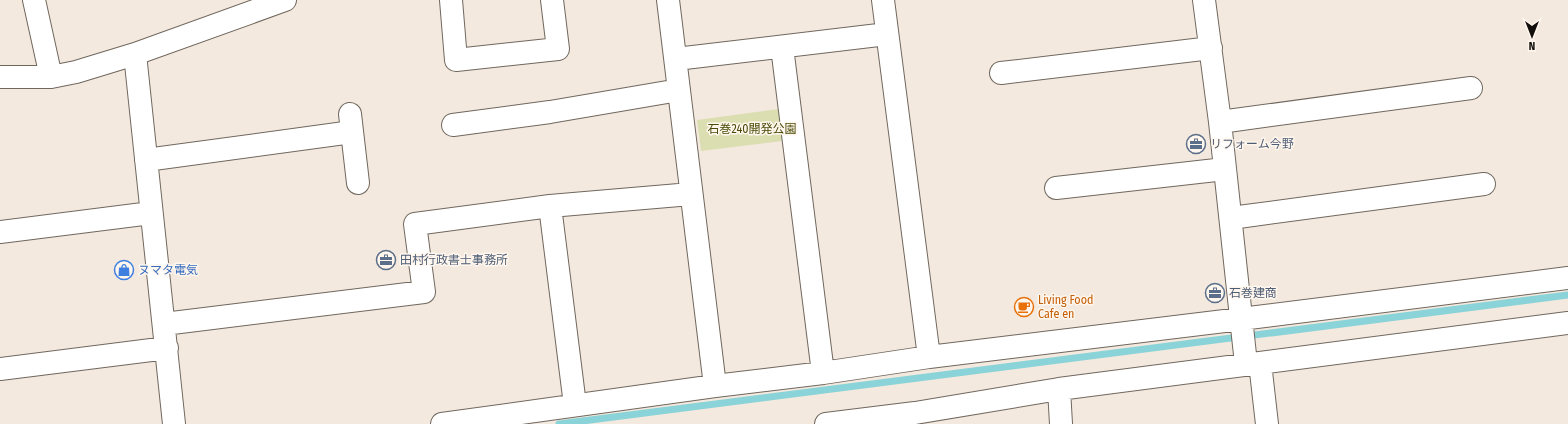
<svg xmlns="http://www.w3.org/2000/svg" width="1568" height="424" font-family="'Fira Sans Condensed','Noto Sans JP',sans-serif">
<rect width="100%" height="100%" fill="#f3e9de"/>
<path fill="#dbdeb1" d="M 779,109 L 782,141 L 701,151 L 697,120 Z"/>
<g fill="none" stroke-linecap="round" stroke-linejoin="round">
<path stroke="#8ad3d8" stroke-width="7" d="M 559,424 L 1568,295"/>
<defs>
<path id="minor" d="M 34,0 L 51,77
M 451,0 L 456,60 L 558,49 L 552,0
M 668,0 L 715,386
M 883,0 L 929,357
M 1204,0 L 1220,122 L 1246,364
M 782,47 L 823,373
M 135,54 L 174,424
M 676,59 L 887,34
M 1001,73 L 1211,48
M 0,77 L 51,77 L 76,72 L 135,54 L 285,0
M 350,114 L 358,183
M 1220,122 L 1471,88
M 453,125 L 550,112 L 679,90
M 146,160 L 352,132
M 1056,188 L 1225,169
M 550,206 L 575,405
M 1231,218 L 1484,184
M 0,232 L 151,213
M 164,324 L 424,292 L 415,224 L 550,206 L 691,194
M 1260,363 L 1267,424
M 0,369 L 167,348
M 1059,389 L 1061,424
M 442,424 L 715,386 L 823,373 L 929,357 L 1241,319 L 1568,278
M 826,424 L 915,413 L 1059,389 L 1568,323"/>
</defs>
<use href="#minor" stroke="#70675e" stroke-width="24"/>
<use href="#minor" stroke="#fff" stroke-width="22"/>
</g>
<defs>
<symbol id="office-ring" viewBox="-11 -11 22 22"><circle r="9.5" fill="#fff6ee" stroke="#5c6f8a" stroke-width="1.5"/><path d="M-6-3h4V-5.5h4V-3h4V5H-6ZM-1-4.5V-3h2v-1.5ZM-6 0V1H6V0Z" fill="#5c6f8a"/></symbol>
<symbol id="shop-ring" viewBox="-11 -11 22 22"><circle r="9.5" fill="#fff6ee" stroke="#3f7fe0" stroke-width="1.5"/><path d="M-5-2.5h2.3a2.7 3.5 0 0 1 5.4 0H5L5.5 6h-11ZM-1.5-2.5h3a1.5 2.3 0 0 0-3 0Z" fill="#3f7fe0"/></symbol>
<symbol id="cafe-ring" viewBox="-11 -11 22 22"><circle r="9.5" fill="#fff6ee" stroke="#e8710a" stroke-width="1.5"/><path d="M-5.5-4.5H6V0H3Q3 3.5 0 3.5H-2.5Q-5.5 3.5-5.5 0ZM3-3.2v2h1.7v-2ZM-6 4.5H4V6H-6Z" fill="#e8710a"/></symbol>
</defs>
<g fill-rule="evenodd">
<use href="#office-ring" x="1185" y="133" width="22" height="22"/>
<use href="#office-ring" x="375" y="249" width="22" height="22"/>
<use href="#shop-ring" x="113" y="259" width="22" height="22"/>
<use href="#office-ring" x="1204" y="282" width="22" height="22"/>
<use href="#cafe-ring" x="1013" y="296" width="22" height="22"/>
</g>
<g text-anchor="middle" stroke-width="3" stroke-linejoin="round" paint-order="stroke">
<g font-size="12" fill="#494b08" stroke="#fff6ee">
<text x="752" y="133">石巻240開発公園</text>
</g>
<g font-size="12" fill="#4e5e75" stroke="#fff6ee" text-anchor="start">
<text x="1210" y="148">リフォーム今野</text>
<text x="400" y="264">田村行政書士事務所</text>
<text x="1229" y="297">石巻建商</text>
</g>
<g font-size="12" fill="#366cbe" stroke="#fff6ee" text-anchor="start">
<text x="138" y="274">ヌマタ電気</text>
</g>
<g font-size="12" fill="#c56008" stroke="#fff6ee" text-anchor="start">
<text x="1038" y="304">Living Food<tspan x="1038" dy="14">Cafe en</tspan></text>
</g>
</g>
<g transform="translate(1532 36) rotate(180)" stroke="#fff6ee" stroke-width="3" paint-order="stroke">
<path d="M0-3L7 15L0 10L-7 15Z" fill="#120e0b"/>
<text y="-6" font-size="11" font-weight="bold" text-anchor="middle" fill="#120e0b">N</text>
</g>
</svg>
